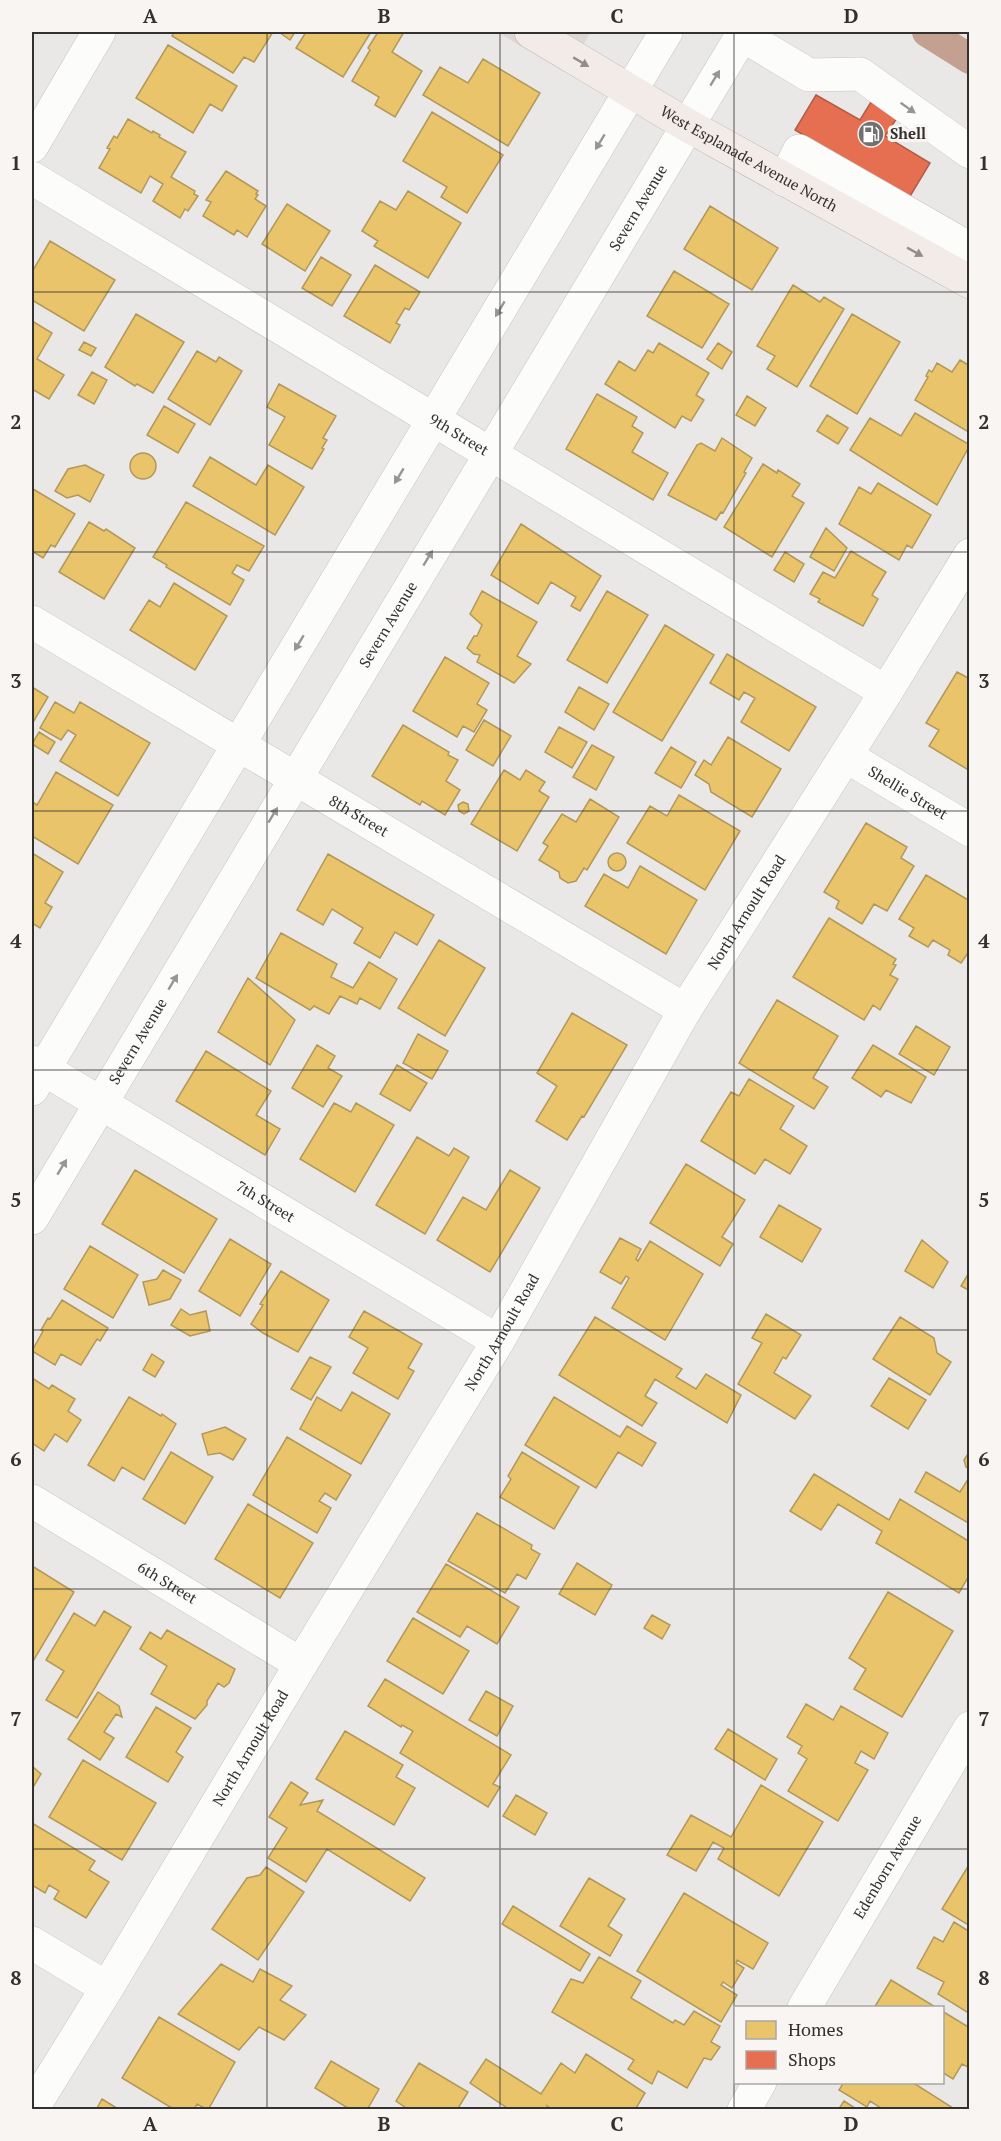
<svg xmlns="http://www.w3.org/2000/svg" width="1001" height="2141" font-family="'PT Serif',serif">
<rect width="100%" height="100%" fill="#eae8e7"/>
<path fill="#ded7d4" d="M 497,32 L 591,32 L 566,73 Z"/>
<path fill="#e9c46a" stroke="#b29859" stroke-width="1.5" d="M 174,32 L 273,32 L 254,62 L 244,57 L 233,73 L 172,36 Z
M 279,32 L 295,32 L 290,40 Z
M 306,32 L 371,32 L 343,77 L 296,48 Z
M 378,32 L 404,32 L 392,52 L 422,71 L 395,117 L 375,105 L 379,97 L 352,81 L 370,50 L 368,48 Z
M 168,45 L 237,86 L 222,111 L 210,104 L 193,133 L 136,98 Z
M 483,59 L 540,93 L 508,146 L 423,95 L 440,67 L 468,83 Z
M 432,112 L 503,155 L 467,213 L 441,197 L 447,187 L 403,161 Z
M 128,119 L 152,133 L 153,131 L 160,135 L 159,137 L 186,152 L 171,177 L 195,191 L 194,194 L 198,196 L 188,211 L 185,209 L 180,218 L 153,201 L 163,184 L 150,176 L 141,193 L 99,168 L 110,149 L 107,148 L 114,136 L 117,138 Z
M 226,171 L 258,191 L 256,194 L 258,195 L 255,199 L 266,206 L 247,237 L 237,230 L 234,235 L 203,216 L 211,202 L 206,200 Z
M 408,191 L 461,223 L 428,278 L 374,246 L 378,241 L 362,231 L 380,201 L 396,210 Z
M 287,204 L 330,231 L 305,271 L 262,244 Z
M 710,206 L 778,248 L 752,290 L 684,249 Z
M 50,241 L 115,280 L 84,331 L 32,300 L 32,272 Z
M 321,257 L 351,275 L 332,306 L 302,288 Z
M 375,265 L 420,292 L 409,310 L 405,308 L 396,323 L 400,325 L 390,343 L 344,316 Z
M 674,271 L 729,304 L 702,348 L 647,316 Z
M 793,285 L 820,302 L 824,297 L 844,309 L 797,387 L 767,369 L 775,356 L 757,346 Z
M 136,314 L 184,342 L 153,393 L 137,384 L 135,386 L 105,367 Z
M 852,314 L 900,342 L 857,414 L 810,386 Z
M 32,321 L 52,333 L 37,359 L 64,375 L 49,399 L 32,389 Z
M 84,342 L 96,348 L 91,356 L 79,350 Z
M 659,343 L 709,373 L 696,395 L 704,400 L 691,421 L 682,416 L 675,428 L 605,384 L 619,361 L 635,371 L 648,350 L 653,353 Z
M 718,343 L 732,352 L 722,369 L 707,359 Z
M 197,351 L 216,362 L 219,357 L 242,371 L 210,425 L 168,399 Z
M 960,360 L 970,366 L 970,433 L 915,400 L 928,377 L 926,376 L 929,370 L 932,372 L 937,363 L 952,372 Z
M 92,372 L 107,380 L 94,404 L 78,395 Z
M 279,384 L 336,416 L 323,438 L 327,440 L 322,448 L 324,449 L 312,469 L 269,445 L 285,417 L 267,407 Z
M 597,394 L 637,417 L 632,426 L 643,433 L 632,452 L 668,473 L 653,500 L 566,449 Z
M 747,396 L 766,408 L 755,426 L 736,415 Z
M 164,406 L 195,424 L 178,453 L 147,435 Z
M 915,413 L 970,445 L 937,505 L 850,450 L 870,418 L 901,436 Z
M 827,415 L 848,428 L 838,444 L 817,431 Z
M 722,438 L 752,458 L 744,472 L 746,473 L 723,513 L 721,512 L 716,520 L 668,495 L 697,445 L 701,443 L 715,451 Z
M130 466a13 13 0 1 1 26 0a13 13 0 1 1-26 0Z
M 210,457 L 256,485 L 268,465 L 304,487 L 275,535 L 193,486 Z
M 763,464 L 777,473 L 778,470 L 800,484 L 792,496 L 804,503 L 772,557 L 724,527 Z
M 85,465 L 104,475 L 90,502 L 78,495 L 67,498 L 55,491 L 68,469 Z
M 878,483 L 931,515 L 912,548 L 907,545 L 899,560 L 839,524 L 859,487 L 871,494 Z
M 33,489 L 75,514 L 55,547 L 51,545 L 43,558 L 32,551 Z
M 186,502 L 264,546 L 249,571 L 237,565 L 232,573 L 244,580 L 230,605 L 166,567 L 167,565 L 153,557 Z
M 89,522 L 104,531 L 106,529 L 135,548 L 104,599 L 59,572 Z
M 521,524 L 601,576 L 580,611 L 571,606 L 576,597 L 551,582 L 538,604 L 491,575 Z
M 826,528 L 847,548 L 834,571 L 810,557 Z
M 851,551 L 886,572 L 872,595 L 878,599 L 863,626 L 818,602 L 820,599 L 810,594 L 823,572 L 835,578 Z
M 785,552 L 804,564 L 794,582 L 774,570 Z
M 174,583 L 227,616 L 195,670 L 130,630 L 149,600 L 160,607 Z
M 482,591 L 537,622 L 517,656 L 531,664 L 514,683 L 477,662 L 480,655 L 474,654 L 467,648 L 474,636 L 477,636 L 482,625 L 470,614 Z
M 607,591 L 648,615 L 607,683 L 567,660 Z
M 665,625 L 714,655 L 662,741 L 613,712 Z
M 727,654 L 816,707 L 789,751 L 741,722 L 755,698 L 744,692 L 739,700 L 710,683 Z
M 445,657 L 489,683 L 477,704 L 487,710 L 474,732 L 463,726 L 457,737 L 413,711 Z
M 957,672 L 970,679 L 970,771 L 929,746 L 939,730 L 926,723 Z
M 32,687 L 48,697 L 32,724 Z
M 579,687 L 609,704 L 594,730 L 565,712 Z
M 55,702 L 74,713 L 80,702 L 150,743 L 118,796 L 60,761 L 76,735 L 68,730 L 61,740 L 40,728 Z
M 484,720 L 511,736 L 493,766 L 466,750 Z
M 403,725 L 449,752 L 448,755 L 458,760 L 446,781 L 460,790 L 445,815 L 422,801 L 420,805 L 372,776 Z
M 559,727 L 587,742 L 572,768 L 545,752 Z
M 39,732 L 55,742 L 48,754 L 32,744 Z
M 728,737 L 781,769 L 752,817 L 711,792 L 709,784 L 695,775 L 704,760 L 711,765 Z
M 592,745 L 614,757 L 596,790 L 573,777 Z
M 671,747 L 696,762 L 681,788 L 655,773 Z
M 504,770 L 520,780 L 526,770 L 545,782 L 539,791 L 549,797 L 517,851 L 471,824 Z
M 56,772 L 113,805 L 78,864 L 32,836 L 32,801 L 37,805 Z
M 679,795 L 740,831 L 705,890 L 627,843 L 650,806 L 667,816 Z
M 590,799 L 619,817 L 587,870 L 584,868 L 576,881 L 568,883 L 560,878 L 559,872 L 539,860 L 548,846 L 543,843 L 562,814 L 576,822 Z
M 463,802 L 468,804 L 469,811 L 464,814 L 459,811 L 458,805 Z
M 866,823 L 907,847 L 901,858 L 914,866 L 887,911 L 874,904 L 862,924 L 836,908 L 839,901 L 824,892 Z
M608 862a9 9 0 1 1 18 0a9 9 0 1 1-18 0Z
M 32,853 L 63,872 L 45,903 L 52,907 L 40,928 L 32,923 Z
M 328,854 L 434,915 L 417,945 L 395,932 L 380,958 L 354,943 L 363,928 L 332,909 L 323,925 L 297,910 Z
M 640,866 L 697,900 L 666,954 L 585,906 L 604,874 L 628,888 Z
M 926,875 L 970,901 L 970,950 L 961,963 L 948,955 L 950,950 L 933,940 L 928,947 L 909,936 L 914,928 L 899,919 Z
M 829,918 L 896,959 L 893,964 L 896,965 L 890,975 L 898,979 L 880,1010 L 873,1005 L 864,1020 L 793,977 Z
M 281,933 L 337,964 L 331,977 L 353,988 L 369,962 L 397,979 L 380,1009 L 360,998 L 357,1004 L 340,996 L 329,1014 L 314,1006 L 310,1010 L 256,978 Z
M 439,940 L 485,968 L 445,1036 L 398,1008 Z
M 248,978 L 295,1020 L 270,1065 L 218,1032 Z
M 777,1000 L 838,1036 L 813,1078 L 828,1087 L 814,1109 L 739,1063 Z
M 572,1013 L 627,1045 L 584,1117 L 582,1116 L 567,1140 L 536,1121 L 557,1086 L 537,1073 Z
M 916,1026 L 950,1047 L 934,1075 L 899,1054 Z
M 418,1034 L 448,1051 L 432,1079 L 403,1063 Z
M 317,1045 L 335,1056 L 328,1068 L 342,1076 L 323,1107 L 292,1088 Z
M 873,1045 L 926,1077 L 911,1103 L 886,1090 L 881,1097 L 852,1078 Z
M 206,1051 L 271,1091 L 256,1115 L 280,1129 L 265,1155 L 176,1101 Z
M 397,1065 L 427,1083 L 410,1111 L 380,1094 Z
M 749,1079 L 794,1106 L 780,1129 L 807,1146 L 790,1174 L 765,1159 L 755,1174 L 701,1141 L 731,1092 L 739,1096 Z
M 334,1103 L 351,1112 L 356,1103 L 394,1125 L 355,1192 L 300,1159 Z
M 417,1137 L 449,1156 L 454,1148 L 469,1157 L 425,1234 L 376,1205 Z
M 686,1164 L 745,1200 L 722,1237 L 733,1244 L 720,1266 L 650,1223 Z
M 135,1170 L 217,1219 L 184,1273 L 102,1224 Z
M 510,1170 L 540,1188 L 490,1272 L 437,1240 L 463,1197 L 486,1210 Z
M 779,1205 L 821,1229 L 802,1262 L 760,1237 Z
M 620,1238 L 641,1249 L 636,1259 L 638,1261 L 650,1241 L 703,1274 L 665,1340 L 612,1308 L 629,1278 L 626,1276 L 621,1284 L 600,1272 Z
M 230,1239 L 271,1264 L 240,1316 L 199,1291 Z
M 922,1240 L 948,1262 L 933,1288 L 905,1271 Z
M 90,1246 L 138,1275 L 113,1318 L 64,1289 Z
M 163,1270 L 181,1280 L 170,1299 L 149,1305 L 143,1282 L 157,1279 Z
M 281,1271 L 329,1300 L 298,1352 L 263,1333 L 251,1324 L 263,1305 L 260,1304 Z
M 970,1271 L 970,1291 L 961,1286 Z
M 62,1300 L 108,1328 L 100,1341 L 97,1339 L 81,1365 L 61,1354 L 55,1365 L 32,1351 L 43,1331 L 41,1330 L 48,1318 L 50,1319 Z
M 181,1309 L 190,1315 L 206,1311 L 210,1331 L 190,1336 L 171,1325 Z
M 364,1311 L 422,1344 L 408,1368 L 414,1371 L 398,1399 L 353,1373 L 368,1348 L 349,1337 Z
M 766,1314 L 801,1335 L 786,1359 L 783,1357 L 774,1373 L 811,1396 L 795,1419 L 738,1384 L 762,1343 L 752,1338 Z
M 595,1317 L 682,1369 L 676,1377 L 696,1389 L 706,1374 L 741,1395 L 727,1423 L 655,1379 L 645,1396 L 657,1403 L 642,1426 L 559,1375 Z
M 900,1317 L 934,1338 L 937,1353 L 951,1362 L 930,1395 L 873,1359 Z
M 152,1354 L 164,1362 L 155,1377 L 143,1370 Z
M 310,1357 L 331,1367 L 311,1400 L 291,1389 Z
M 32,1378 L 49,1389 L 52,1385 L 75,1399 L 68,1411 L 81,1420 L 67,1442 L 55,1434 L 44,1451 L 32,1443 Z
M 889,1378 L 926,1400 L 908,1429 L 871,1406 Z
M 352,1392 L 390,1414 L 361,1464 L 300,1429 L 317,1397 L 341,1411 Z
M 129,1397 L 161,1416 L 162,1414 L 176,1424 L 144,1480 L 122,1467 L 114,1481 L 88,1465 Z
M 554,1397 L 620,1437 L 627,1426 L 656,1443 L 642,1466 L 618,1452 L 596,1488 L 525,1445 Z
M 225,1427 L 246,1439 L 233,1460 L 220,1453 L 208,1455 L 202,1434 Z
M 287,1437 L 351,1475 L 336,1500 L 325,1493 L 319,1501 L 331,1508 L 317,1533 L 253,1495 Z
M 970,1451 L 970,1469 L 966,1467 L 964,1460 Z
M 171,1452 L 213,1477 L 185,1524 L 143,1499 Z
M 522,1452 L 579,1487 L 554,1529 L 500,1497 L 511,1479 L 508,1476 Z
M 926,1472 L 960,1492 L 970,1476 L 970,1524 L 915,1492 Z
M 814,1474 L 889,1520 L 900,1499 L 970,1542 L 970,1574 L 959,1593 L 876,1543 L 882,1531 L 838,1504 L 821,1530 L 790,1511 Z
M 248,1504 L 313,1543 L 280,1598 L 215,1559 Z
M 477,1513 L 532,1545 L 531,1549 L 540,1554 L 526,1579 L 517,1574 L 505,1593 L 448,1561 Z
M 577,1563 L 612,1585 L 595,1615 L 559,1594 Z
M 446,1564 L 519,1607 L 497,1644 L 467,1626 L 460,1637 L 417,1612 Z
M 32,1566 L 74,1592 L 32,1663 Z
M 888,1592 L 953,1631 L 902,1717 L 854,1689 L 866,1669 L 849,1658 Z
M 104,1611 L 131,1627 L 77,1718 L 46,1700 L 64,1671 L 46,1660 L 74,1613 L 95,1626 Z
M 652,1615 L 670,1625 L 662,1639 L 644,1628 Z
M 413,1618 L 469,1651 L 443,1694 L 387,1661 Z
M 167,1630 L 235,1669 L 229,1683 L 224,1687 L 218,1683 L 207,1701 L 207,1705 L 195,1719 L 151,1694 L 167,1666 L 140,1649 L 150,1632 L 161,1639 Z
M 385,1679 L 511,1755 L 493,1784 L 500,1787 L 488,1807 L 400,1753 L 413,1731 L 402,1725 L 401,1727 L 368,1706 Z
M 486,1691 L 513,1706 L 497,1736 L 469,1720 Z
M 98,1692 L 119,1706 L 122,1717 L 116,1714 L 104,1732 L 114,1738 L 100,1760 L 68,1739 Z
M 806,1704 L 833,1720 L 841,1706 L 888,1733 L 874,1759 L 861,1751 L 855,1763 L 868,1770 L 838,1821 L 788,1791 L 807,1759 L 798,1753 L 802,1746 L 787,1737 Z
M 156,1707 L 191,1728 L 176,1752 L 183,1757 L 168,1782 L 126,1757 Z
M 728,1729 L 777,1759 L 765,1780 L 715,1749 Z
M 345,1731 L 403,1765 L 396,1777 L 415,1788 L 394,1825 L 316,1779 Z
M 83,1760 L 156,1803 L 122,1860 L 49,1817 Z
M 32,1766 L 41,1774 L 32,1789 Z
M 291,1782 L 308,1793 L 300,1805 L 323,1800 L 317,1811 L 425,1878 L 410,1901 L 327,1849 L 306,1882 L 268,1858 L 287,1828 L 269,1817 Z
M 761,1785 L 823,1822 L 779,1896 L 718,1859 L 724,1848 L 713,1842 L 696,1871 L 667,1855 L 691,1815 L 731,1837 Z
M 516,1795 L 547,1813 L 535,1835 L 503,1816 Z
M 32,1823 L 95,1861 L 89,1870 L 109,1882 L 86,1918 L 54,1899 L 59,1891 L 49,1885 L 45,1893 L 32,1885 Z
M 970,1863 L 970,1926 L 942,1909 Z
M 266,1867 L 304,1892 L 258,1960 L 212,1929 L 247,1878 L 260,1875 Z
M 589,1878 L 625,1899 L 608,1926 L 622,1935 L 610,1956 L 560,1926 Z
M 684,1893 L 768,1943 L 753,1969 L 737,1960 L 736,1963 L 744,1968 L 732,1988 L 723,1982 L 721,1985 L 737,1995 L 721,2022 L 637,1971 Z
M 513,1906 L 590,1954 L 580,1971 L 502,1924 Z
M 954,1922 L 970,1932 L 970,2014 L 938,1994 L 944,1982 L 917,1968 L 934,1937 L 943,1942 Z
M 599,1957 L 641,1981 L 631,1998 L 673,2023 L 675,2020 L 684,2025 L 694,2011 L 720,2026 L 711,2042 L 720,2047 L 711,2060 L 704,2058 L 687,2088 L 658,2071 L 652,2084 L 628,2069 L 634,2060 L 552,2012 L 571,1979 L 583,1983 Z
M 221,1964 L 253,1982 L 260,1969 L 292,1986 L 280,2000 L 306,2015 L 284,2040 L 259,2027 L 239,2050 L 178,2014 Z
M 891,1980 L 937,2008 L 874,2008 Z
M 942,2011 L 970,2028 L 970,2068 L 962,2064 L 953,2079 L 942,2072 Z
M 159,2017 L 235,2062 L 208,2110 L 197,2104 L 194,2110 L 175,2110 L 122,2078 Z
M 586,2054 L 645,2093 L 635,2110 L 553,2110 L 547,2106 L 548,2110 L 510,2110 L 470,2083 L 486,2059 L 541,2094 L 561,2063 L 575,2073 Z
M 331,2061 L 379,2089 L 367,2110 L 351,2110 L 315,2088 Z
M 419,2063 L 468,2092 L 457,2110 L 409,2110 L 396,2101 Z
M 844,2082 L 912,2082 L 953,2108 L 952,2110 L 884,2110 L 870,2101 L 867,2107 L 839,2090 Z
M 102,2099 L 120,2110 L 96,2110 Z
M 844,2101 L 858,2110 L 838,2110 Z"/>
<path fill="#e76f51" stroke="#b15c47" stroke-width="1.5" d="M 816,95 L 860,120 L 871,102 L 897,118 L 885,136 L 930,163 L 909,198 L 795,130 Z"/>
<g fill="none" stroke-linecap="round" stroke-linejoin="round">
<path stroke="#c3a08f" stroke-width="30" d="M 927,32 L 970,59"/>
<defs>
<g id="minor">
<path d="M 742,35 L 809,75 L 860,74 L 970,152"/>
<path d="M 32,146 L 99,32"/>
<path id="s1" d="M 32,178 L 886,692"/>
<path d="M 785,180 L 799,151 L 970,249"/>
<path id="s2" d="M 32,622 L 685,1010"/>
<path id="s3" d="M 846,756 L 970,830"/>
<path id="s4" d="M 32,1062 L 498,1341"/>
<path d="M 32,1089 L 666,32"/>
<path id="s5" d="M 32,1218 L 744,32"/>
<path id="s6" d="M 32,1501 L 301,1664"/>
<path d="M 32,1943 L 107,1988"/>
<path id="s7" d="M 804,2008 L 970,1728"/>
<path id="s8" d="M 32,2109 L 107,1988 L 301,1664 L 498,1341 L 685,1010 L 886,692 L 970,555"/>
<path d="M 744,2110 L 760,2082"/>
</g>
<g id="major">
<path id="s9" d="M 531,32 L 687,125 L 970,282"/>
</g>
</defs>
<use href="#minor" stroke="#c7c5c4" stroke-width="34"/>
<use href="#major" stroke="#bdb2ab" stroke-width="34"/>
<use href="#minor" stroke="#fcfcfb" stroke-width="33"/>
<use href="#major" stroke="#f2ebe8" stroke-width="33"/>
</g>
<defs><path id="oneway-solid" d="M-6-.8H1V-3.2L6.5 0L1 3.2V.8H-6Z" transform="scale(1.5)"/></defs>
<g fill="#928e8c">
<use href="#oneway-solid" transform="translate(581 62) rotate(31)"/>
<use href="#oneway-solid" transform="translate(915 252) rotate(29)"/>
</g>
<g fill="#979696">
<use href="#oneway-solid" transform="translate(715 78) rotate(-59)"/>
<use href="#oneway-solid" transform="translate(908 108) rotate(35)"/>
<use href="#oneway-solid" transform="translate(600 142) rotate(121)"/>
<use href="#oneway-solid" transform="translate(500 309) rotate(121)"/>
<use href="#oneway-solid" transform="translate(399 476) rotate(121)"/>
<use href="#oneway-solid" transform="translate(428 558) rotate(-59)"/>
<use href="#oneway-solid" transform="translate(299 643) rotate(121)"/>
<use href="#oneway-solid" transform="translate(273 815) rotate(-59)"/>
<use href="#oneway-solid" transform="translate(173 982) rotate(-59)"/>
<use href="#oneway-solid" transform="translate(62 1167) rotate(-59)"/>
</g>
<path fill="none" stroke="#323130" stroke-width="1.5" stroke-opacity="0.55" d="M 267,32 L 267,2110M 500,32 L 500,2110M 734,32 L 734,2110M 32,292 L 970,292M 32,552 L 970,552M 32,811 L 970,811M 32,1070 L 970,1070M 32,1330 L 970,1330M 32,1589 L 970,1589M 32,1849 L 970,1849"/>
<defs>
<symbol id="fuel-disc" viewBox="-11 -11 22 22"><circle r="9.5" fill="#727170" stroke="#f8f5f3"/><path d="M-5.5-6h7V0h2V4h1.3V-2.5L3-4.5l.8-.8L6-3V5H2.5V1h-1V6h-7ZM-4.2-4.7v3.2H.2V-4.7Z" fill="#fff"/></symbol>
</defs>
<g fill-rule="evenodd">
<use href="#fuel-disc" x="856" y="119" width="30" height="30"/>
</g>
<g text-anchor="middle" stroke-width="6" stroke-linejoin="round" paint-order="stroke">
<g font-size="15" font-weight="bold" fill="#323130" stroke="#f8f5f3" text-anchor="start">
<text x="890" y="139">Shell</text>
</g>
<g font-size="15" fill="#323130" stroke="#f8f5f3">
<text dy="5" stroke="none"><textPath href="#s9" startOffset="252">West Esplanade Avenue North</textPath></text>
<text dy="5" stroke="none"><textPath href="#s5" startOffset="1178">Severn Avenue</textPath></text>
<text dy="5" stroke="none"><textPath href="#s1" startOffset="498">9th Street</textPath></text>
<text dy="5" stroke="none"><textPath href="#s5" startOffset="692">Severn Avenue</textPath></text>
<text dy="5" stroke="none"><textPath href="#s3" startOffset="72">Shellie Street</textPath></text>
<text dy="5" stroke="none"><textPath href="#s2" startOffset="380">8th Street</textPath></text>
<text dy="5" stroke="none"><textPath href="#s8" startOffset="1394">North Arnoult Road</textPath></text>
<text dy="5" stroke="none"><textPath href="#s5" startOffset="206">Severn Avenue</textPath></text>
<text dy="5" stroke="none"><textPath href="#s4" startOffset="272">7th Street</textPath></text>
<text dy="5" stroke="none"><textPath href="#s8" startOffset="908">North Arnoult Road</textPath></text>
<text dy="5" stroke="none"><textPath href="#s6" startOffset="158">6th Street</textPath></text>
<text dy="5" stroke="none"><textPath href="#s8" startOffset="422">North Arnoult Road</textPath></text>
<text dy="5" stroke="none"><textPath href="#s7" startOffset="164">Edenborn Avenue</textPath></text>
</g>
</g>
<rect width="1001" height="2141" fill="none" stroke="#f8f5f3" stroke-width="66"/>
<rect x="734" y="2006" width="210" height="78" fill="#f8f5f3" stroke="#a9a7a5" stroke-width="1.5"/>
<rect x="746" y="2021" width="30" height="18" fill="#e9c46a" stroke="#a9a7a5" stroke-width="1.5"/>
<text x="788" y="2036" font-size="18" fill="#323130">Homes</text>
<rect x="746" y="2051" width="30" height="18" fill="#e76f51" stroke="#a9a7a5" stroke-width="1.5"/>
<text x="788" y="2066" font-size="18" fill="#323130">Shops</text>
<rect x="33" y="33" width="935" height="2075" fill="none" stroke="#323130" stroke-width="2"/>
<g font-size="20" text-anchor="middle" font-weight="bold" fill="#323130">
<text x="150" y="23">A</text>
<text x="384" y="23">B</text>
<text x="617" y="23">C</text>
<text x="851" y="23">D</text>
<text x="16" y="170">1</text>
<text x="984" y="170">1</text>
<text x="16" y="429">2</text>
<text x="984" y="429">2</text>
<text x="16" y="688">3</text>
<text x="984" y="688">3</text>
<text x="16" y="948">4</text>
<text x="984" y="948">4</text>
<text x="16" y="1207">5</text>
<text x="984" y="1207">5</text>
<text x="16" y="1466">6</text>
<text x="984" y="1466">6</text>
<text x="16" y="1726">7</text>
<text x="984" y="1726">7</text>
<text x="16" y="1985">8</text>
<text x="984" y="1985">8</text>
<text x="150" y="2131">A</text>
<text x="384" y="2131">B</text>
<text x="617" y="2131">C</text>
<text x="851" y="2131">D</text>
</g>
</svg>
